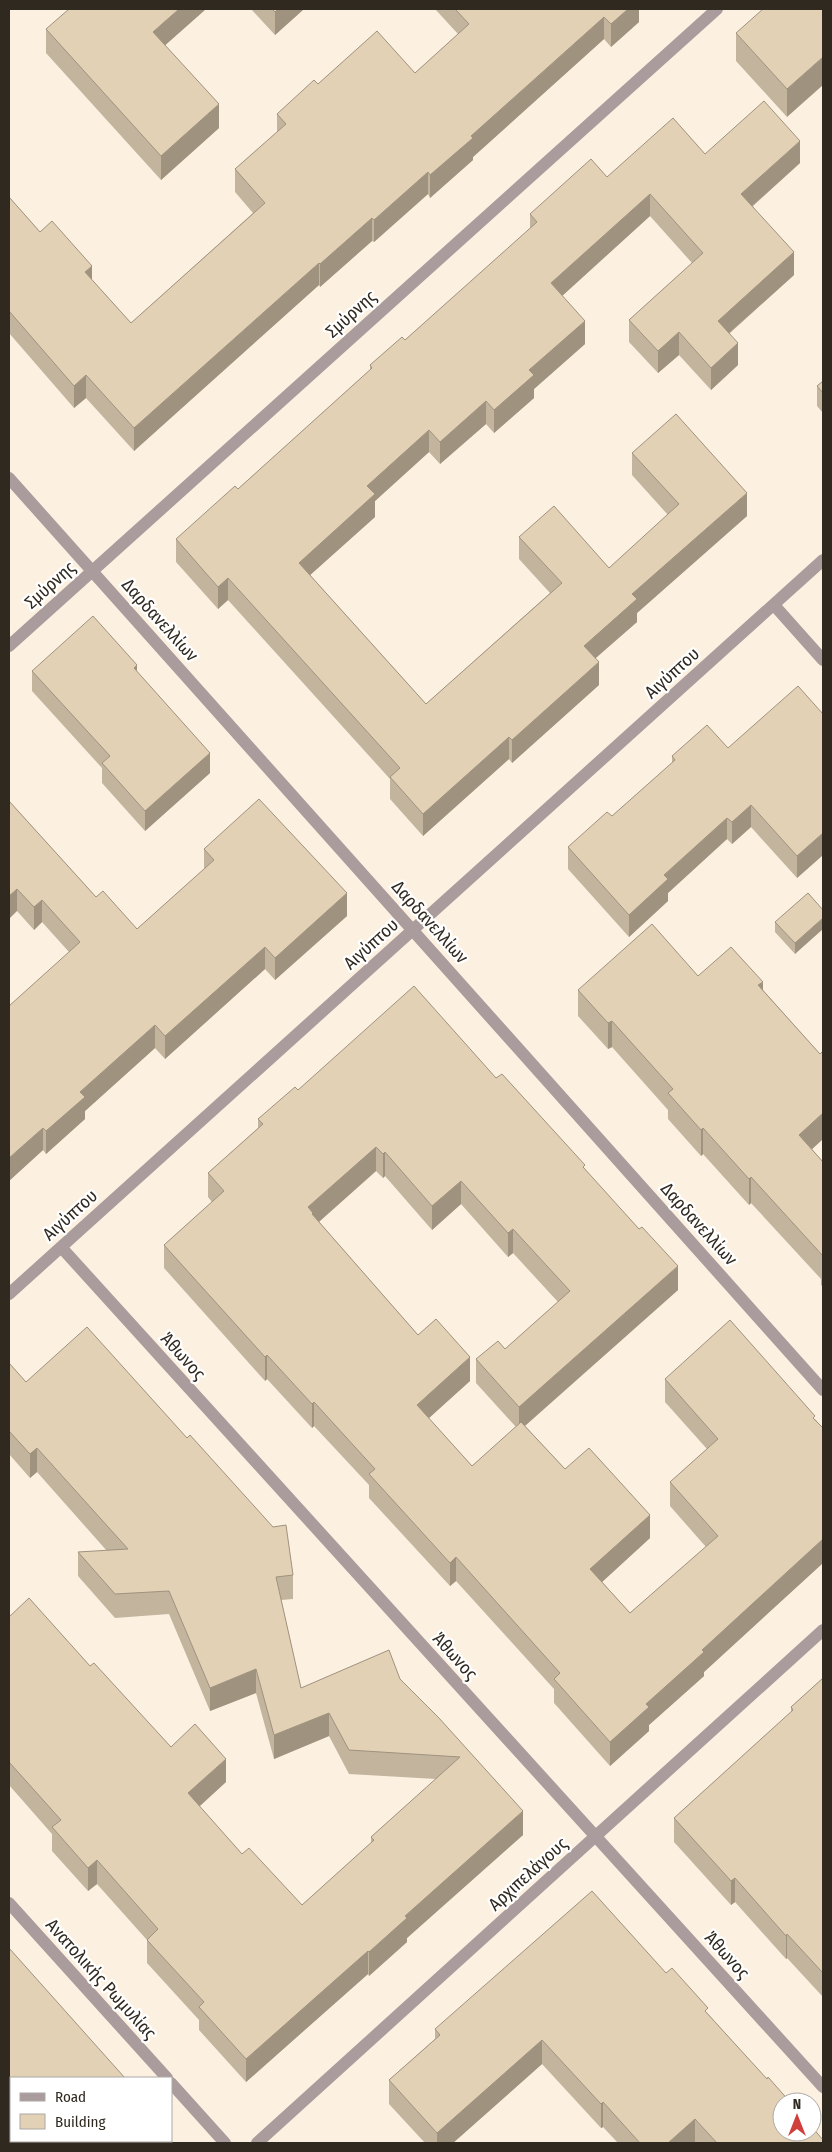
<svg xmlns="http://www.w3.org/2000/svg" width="832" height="2152" font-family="'Fira Sans Condensed',sans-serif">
<rect width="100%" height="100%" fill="#fcf1e1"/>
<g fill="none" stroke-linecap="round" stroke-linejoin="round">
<path stroke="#aa9b9c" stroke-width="12" d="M 9,478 L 823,1390
M 774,605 L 823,660
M 9,646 L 717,9
M 61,1247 L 823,2087
M 9,1294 L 823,560
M 9,1903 L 167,2078
M 171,2083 L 225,2143
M 257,2143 L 823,1630"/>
</g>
<path fill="#c3b49d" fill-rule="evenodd" d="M 206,9 L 165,45 L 219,128 L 161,180 L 46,53 L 46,29 Z
M 251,9 L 304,9 L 275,35 Z
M 435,9 L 640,9 L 639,10 L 639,22 L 611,47 L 604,39 L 473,157 L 473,160 L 430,198 L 428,194 L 374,242 L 372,241 L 320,287 L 319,285 L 134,451 L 86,398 L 74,408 L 9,333 L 9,197 L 40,232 L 92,280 L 131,323 L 253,213 L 235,192 L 235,169 L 277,132 L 277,114 L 318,84 L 415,73 L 458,34 Z
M 823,9 L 787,117 L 736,61 L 736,33 Z
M 705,154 L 800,163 L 753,206 L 794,275 L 730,333 L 738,365 L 711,390 L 679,355 L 658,373 L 629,342 L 629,320 L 692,263 L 650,216 L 562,296 L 585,344 L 534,389 L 534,398 L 494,433 L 486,424 L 440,464 L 429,452 L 375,501 L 375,517 L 310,575 L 426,704 L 550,593 L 519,559 L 519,537 L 609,568 L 668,515 L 632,475 L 632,453 L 747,516 L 637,613 L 637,622 L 596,658 L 599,685 L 512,763 L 509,759 L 423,836 L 390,799 L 390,779 L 228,600 L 218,609 L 176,562 L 176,539 L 238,489 L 370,370 L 370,365 L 405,340 L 530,229 L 530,214 L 607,177 Z
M 823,381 L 823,413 L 817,406 L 817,386 Z
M 32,671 L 137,672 L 210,773 L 145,831 L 102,783 L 102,768 L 32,691 Z
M 823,714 L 823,855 L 797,878 L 751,827 L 732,844 L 727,839 L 668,893 L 668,901 L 629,937 L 568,869 L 568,847 L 612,816 L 672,763 L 672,756 L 728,748 Z
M 9,801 L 96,897 L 137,929 L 204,869 L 204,849 L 347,916 L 275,980 L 265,969 L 165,1059 L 155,1048 L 85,1111 L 85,1119 L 46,1154 L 43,1150 L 9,1181 L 69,952 L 42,922 L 34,930 L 17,911 Z
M 823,910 L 795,954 L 775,932 L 775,922 Z
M 698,976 L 763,990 L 820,1054 L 823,1051 L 823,1139 L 812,1149 L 823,1162 L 823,1287 L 821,1285 L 821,1279 L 751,1203 L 749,1205 L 703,1154 L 701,1156 L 668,1119 L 668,1110 L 612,1047 L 608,1049 L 578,1016 L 578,990 Z
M 496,1078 L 585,1169 L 678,1290 L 525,1426 L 565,1469 L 650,1538 L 602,1582 L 630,1613 L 706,1547 L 670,1506 L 670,1482 L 707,1449 L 665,1402 L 665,1379 L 815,1419 L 823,1428 L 823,1563 L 704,1672 L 704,1676 L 649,1725 L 649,1731 L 610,1766 L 554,1703 L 554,1689 L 456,1581 L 450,1586 L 369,1498 L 369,1485 L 314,1426 L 312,1428 L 267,1379 L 265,1381 L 164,1268 L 164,1245 L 212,1202 L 208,1197 L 208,1173 L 258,1128 L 258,1119 L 298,1090 ZM 376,1171 L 383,1178 L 385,1176 L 432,1230 L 461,1204 L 508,1257 L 513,1253 L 558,1302 L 505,1349 L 476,1359 L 476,1383 L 516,1427 L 472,1466 L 428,1418 L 470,1381 L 418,1335 L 319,1222 Z
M 9,1363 L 26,1382 L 293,1575 L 293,1599 L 281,1600 L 301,1688 L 400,1679 L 523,1835 L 407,1938 L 407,1942 L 369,1976 L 368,1974 L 246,2082 L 199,2030 L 199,2020 L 147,1963 L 147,1940 L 97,1884 L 88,1891 L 52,1851 L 52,1834 L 9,1785 L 9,1617 L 90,1666 L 171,1747 L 226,1782 L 199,1806 L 242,1854 L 302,1905 L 371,1843 L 371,1837 L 436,1779 L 349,1774 L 329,1736 L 274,1759 L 256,1693 L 210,1711 L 169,1614 L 115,1618 L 78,1576 L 78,1552 L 107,1551 L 37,1472 L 30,1478 L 9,1454 Z
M 823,1678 L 823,1997 L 787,1958 L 786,1959 L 735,1902 L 731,1905 L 674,1842 L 674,1818 L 791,1712 L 791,1707 Z
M 9,1948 L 11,2078 L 11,2118 L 9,2115 Z
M 666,1973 L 708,2014 L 823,2143 L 618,2143 L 603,2127 L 601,2128 L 542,2064 L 453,2143 L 425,2143 L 389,2104 L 389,2080 L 435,2039 L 435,2029 Z"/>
<path fill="#9f927f" d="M 179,9 L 206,9 L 153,56 L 153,32 Z
M 278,9 L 304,9 L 275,35 L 275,12 Z
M 628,9 L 640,9 L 639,10 L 639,22 L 611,47 L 611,24 Z
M 604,17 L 604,39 L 473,157 L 473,160 L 430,198 L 430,175 L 471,136 Z
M 823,57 L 823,85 L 787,117 L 787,89 Z
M 219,104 L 219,128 L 161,180 L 161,156 Z
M 800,141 L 800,163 L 741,216 L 741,194 Z
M 428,172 L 428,194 L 374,242 L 374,220 Z
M 650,194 L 650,216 L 551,306 L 551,283 Z
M 372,218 L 372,241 L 320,287 L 320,264 Z
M 794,252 L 794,275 L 718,343 L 718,321 Z
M 319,263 L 319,285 L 134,451 L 134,428 Z
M 92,266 L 92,288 L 85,272 Z
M 585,321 L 585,344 L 534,389 L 534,398 L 494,433 L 494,410 L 529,370 Z
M 679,332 L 679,355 L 658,373 L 658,351 Z
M 738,343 L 738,365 L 711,390 L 711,368 Z
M 86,375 L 86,398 L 74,408 L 74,386 Z
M 486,401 L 486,424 L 440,464 L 440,442 Z
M 429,430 L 429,452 L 375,501 L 375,517 L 299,585 L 299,563 L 367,486 Z
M 747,493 L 747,516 L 637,613 L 637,622 L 584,668 L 584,646 L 632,594 Z
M 228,578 L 228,600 L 218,609 L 218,587 Z
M 599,662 L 599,685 L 512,763 L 512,740 Z
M 137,665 L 137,685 L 134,668 Z
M 509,737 L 509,759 L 423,836 L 423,814 Z
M 210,753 L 210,773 L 145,831 L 145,811 Z
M 751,805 L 751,827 L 732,844 L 732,822 Z
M 727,818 L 727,839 L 668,893 L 668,901 L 629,937 L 629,915 L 664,875 Z
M 823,833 L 823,855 L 797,878 L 797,856 Z
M 17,889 L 17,911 L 9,919 L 9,896 Z
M 347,893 L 347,916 L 275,980 L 275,958 Z
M 42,900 L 42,922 L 34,930 L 34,907 Z
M 823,918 L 823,929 L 795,954 L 795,943 Z
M 265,947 L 265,969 L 165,1059 L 165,1036 Z
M 763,982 L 763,1008 L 758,985 Z
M 612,1021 L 612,1047 L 608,1049 L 608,1023 Z
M 155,1025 L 155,1048 L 85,1111 L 85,1119 L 46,1154 L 46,1131 L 80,1092 Z
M 823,1113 L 823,1139 L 799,1161 L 799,1135 Z
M 43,1128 L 43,1150 L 9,1181 L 9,1158 Z
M 703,1128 L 703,1154 L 701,1156 L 701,1130 Z
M 376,1147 L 376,1171 L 313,1227 L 308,1207 Z
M 385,1152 L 385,1176 L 383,1178 L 383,1154 Z
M 751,1177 L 751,1203 L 749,1205 L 749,1179 Z
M 461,1181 L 461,1204 L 432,1230 L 432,1206 Z
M 513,1229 L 513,1253 L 508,1257 L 508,1233 Z
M 678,1266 L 678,1290 L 519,1431 L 519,1407 Z
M 267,1355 L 267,1379 L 265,1381 L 265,1357 Z
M 470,1357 L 470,1381 L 417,1429 L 417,1405 Z
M 314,1402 L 314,1426 L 312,1428 L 312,1404 Z
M 37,1448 L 37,1472 L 30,1478 L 30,1454 Z
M 650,1515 L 650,1538 L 590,1593 L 590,1569 Z
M 823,1539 L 823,1563 L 704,1672 L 704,1676 L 649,1725 L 649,1731 L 610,1766 L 610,1742 L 646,1704 L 702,1650 Z
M 456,1557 L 456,1581 L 450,1586 L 450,1563 Z
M 256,1669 L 256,1693 L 210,1711 L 210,1688 Z
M 329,1713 L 329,1736 L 274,1759 L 274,1735 Z
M 226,1759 L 226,1782 L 188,1817 L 188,1793 Z
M 523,1811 L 523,1835 L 407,1938 L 407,1942 L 369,1976 L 369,1952 L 405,1916 Z
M 97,1860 L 97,1884 L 88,1891 L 88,1868 Z
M 735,1878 L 735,1902 L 731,1905 L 731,1881 Z
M 787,1934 L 787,1958 L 786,1959 L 786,1936 Z
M 368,1951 L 368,1974 L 246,2082 L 246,2059 Z
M 542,2040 L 542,2064 L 453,2143 L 437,2143 L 437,2133 Z
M 603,2102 L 603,2127 L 601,2128 L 601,2104 Z
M 695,2119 L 695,2143 L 668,2143 Z
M 171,2131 L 171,2143 L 158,2143 L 160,2141 L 171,2141 Z"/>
<path fill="#e3d1b6" stroke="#9f927f" d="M 69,9 L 179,9 L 153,32 L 219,104 L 161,156 L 46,29 Z
M 272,9 L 278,9 L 275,12 Z
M 455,9 L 628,9 L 611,24 L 604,17 L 471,136 L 473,138 L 430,175 L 428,172 L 374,220 L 372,218 L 320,264 L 319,263 L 134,428 L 86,375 L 74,386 L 9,311 L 9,197 L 40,232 L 52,221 L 92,266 L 85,272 L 131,323 L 265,203 L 235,169 L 286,124 L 277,114 L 314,80 L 318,84 L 377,31 L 415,73 L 469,24 Z
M 763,9 L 823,9 L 823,57 L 787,89 L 736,33 Z
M 764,101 L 800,141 L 741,194 L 794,252 L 718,321 L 738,343 L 711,368 L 679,332 L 658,351 L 629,320 L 703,253 L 650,194 L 551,283 L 585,321 L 529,370 L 534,375 L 494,410 L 486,401 L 440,442 L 429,430 L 367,486 L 375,494 L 299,563 L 426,704 L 562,583 L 519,537 L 554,506 L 609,568 L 679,504 L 632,453 L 676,414 L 747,493 L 632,594 L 637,599 L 584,646 L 599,662 L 512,740 L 509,737 L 423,814 L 390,777 L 400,768 L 228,578 L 218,587 L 176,539 L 235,486 L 238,489 L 372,368 L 370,365 L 402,337 L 405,340 L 537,222 L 530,214 L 591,159 L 607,177 L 673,118 L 705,154 Z
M 823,381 L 823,393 L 817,386 Z
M 93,616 L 137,665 L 134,668 L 210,753 L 145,811 L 102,763 L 110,756 L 32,671 Z
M 798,686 L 823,714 L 823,833 L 797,856 L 751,805 L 732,822 L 727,818 L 664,875 L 668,879 L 629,915 L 568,847 L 607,812 L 612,816 L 675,760 L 672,756 L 707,725 L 728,748 Z
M 259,799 L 347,893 L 275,958 L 265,947 L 165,1036 L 155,1025 L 80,1092 L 85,1097 L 46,1131 L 43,1128 L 9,1158 L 9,1006 L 80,942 L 42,900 L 34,907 L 17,889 L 9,896 L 9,801 L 96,897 L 103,891 L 137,929 L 214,860 L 204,849 Z
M 808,893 L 823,910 L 823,918 L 795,943 L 775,922 Z
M 652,924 L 698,976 L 731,947 L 763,982 L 758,985 L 820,1054 L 823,1051 L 823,1113 L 799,1135 L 823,1162 L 823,1256 L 751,1177 L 749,1179 L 703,1128 L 701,1130 L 668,1093 L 673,1089 L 612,1021 L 608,1023 L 578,990 Z
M 414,986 L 496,1078 L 502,1074 L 585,1165 L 583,1167 L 639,1229 L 642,1227 L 678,1266 L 519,1407 L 476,1359 L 498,1341 L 505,1349 L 570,1291 L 513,1229 L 508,1233 L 461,1181 L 432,1206 L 385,1152 L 383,1154 L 376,1147 L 308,1207 L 313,1213 L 312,1214 L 418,1335 L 436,1319 L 470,1357 L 417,1405 L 472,1466 L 521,1422 L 565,1469 L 589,1448 L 650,1515 L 590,1569 L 630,1613 L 718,1536 L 670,1482 L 718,1439 L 665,1379 L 730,1320 L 815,1416 L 813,1418 L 823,1428 L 823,1539 L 702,1650 L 704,1652 L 646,1704 L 649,1707 L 610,1742 L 554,1679 L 560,1673 L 456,1557 L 450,1563 L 369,1474 L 375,1469 L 314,1402 L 312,1404 L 267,1355 L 265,1357 L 164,1245 L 224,1191 L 208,1173 L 263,1124 L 258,1119 L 295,1087 L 298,1090 Z
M 87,1327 L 187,1438 L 190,1435 L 273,1527 L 286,1525 L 293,1575 L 276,1577 L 301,1688 L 389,1650 L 400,1679 L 439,1718 L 523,1811 L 405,1916 L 407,1918 L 369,1952 L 368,1951 L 246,2059 L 199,2007 L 204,2002 L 147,1940 L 158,1929 L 97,1860 L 88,1868 L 52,1827 L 61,1820 L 9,1762 L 9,1617 L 29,1598 L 90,1666 L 94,1663 L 171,1747 L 195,1724 L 226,1759 L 188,1793 L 242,1854 L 249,1848 L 302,1905 L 374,1840 L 371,1837 L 460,1757 L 349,1750 L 329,1713 L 274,1735 L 256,1669 L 210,1688 L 169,1591 L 115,1594 L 78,1552 L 128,1549 L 37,1448 L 30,1454 L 9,1431 L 9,1363 L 26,1382 Z
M 823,1678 L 823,1973 L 787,1934 L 786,1936 L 735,1878 L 731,1881 L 674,1818 L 793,1710 L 791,1707 Z
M 592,1891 L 666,1973 L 672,1968 L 708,2008 L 705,2011 L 767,2079 L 768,2077 L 790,2102 L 782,2102 L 782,2132 L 812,2132 L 812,2127 L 823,2140 L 823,2143 L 717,2143 L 695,2119 L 668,2143 L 640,2143 L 603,2102 L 601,2104 L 542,2040 L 437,2133 L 389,2080 L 440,2035 L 435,2029 Z
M 9,1948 L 125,2078 L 11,2078 L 11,2096 L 9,2093 Z
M 30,2141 L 160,2141 L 158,2143 L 27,2143 Z"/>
<g text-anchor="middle" stroke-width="4.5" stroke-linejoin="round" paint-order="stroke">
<g font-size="18" fill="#30291f" stroke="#fff">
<text transform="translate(351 314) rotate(-42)" y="6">Σμύρνης</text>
<text transform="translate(50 585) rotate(-42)" y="6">Σμύρνης</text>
<text transform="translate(160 620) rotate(48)" y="6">Δαρδανελλίων</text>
<text transform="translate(672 673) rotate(-42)" y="6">Αιγύπτου</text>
<text transform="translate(430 922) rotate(48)" y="6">Δαρδανελλίων</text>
<text transform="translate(371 944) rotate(-42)" y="6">Αιγύπτου</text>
<text transform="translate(70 1215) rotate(-42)" y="6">Αιγύπτου</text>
<text transform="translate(699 1224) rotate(48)" y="6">Δαρδανελλίων</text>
<text transform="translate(183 1356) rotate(48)" y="6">Άθωνος</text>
<text transform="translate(455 1656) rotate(48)" y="6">Άθωνος</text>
<text transform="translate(528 1874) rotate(-42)" y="6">Αρχιπελάγους</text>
<text transform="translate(727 1955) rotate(48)" y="6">Άθωνος</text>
<text transform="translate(101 1979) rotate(48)" y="6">Ανατολικής Ρωμυλίας</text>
</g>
</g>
<rect width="832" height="2152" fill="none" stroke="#30291f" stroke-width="20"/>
<rect x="10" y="2077" width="162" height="65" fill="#ffffff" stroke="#aca9a5"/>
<rect x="20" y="2093" width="25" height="8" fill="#aa9b9c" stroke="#aca9a5"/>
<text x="55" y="2102" font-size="15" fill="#30291f">Road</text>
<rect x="20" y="2114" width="25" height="15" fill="#e3d1b6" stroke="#aca9a5"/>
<text x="55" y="2127" font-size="15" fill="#30291f">Building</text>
<g transform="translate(797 2117)"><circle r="24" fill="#ffffff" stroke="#aca9a5"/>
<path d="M0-4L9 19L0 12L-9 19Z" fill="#cf403c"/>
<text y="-8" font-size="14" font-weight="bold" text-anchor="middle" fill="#30291f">N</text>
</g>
</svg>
